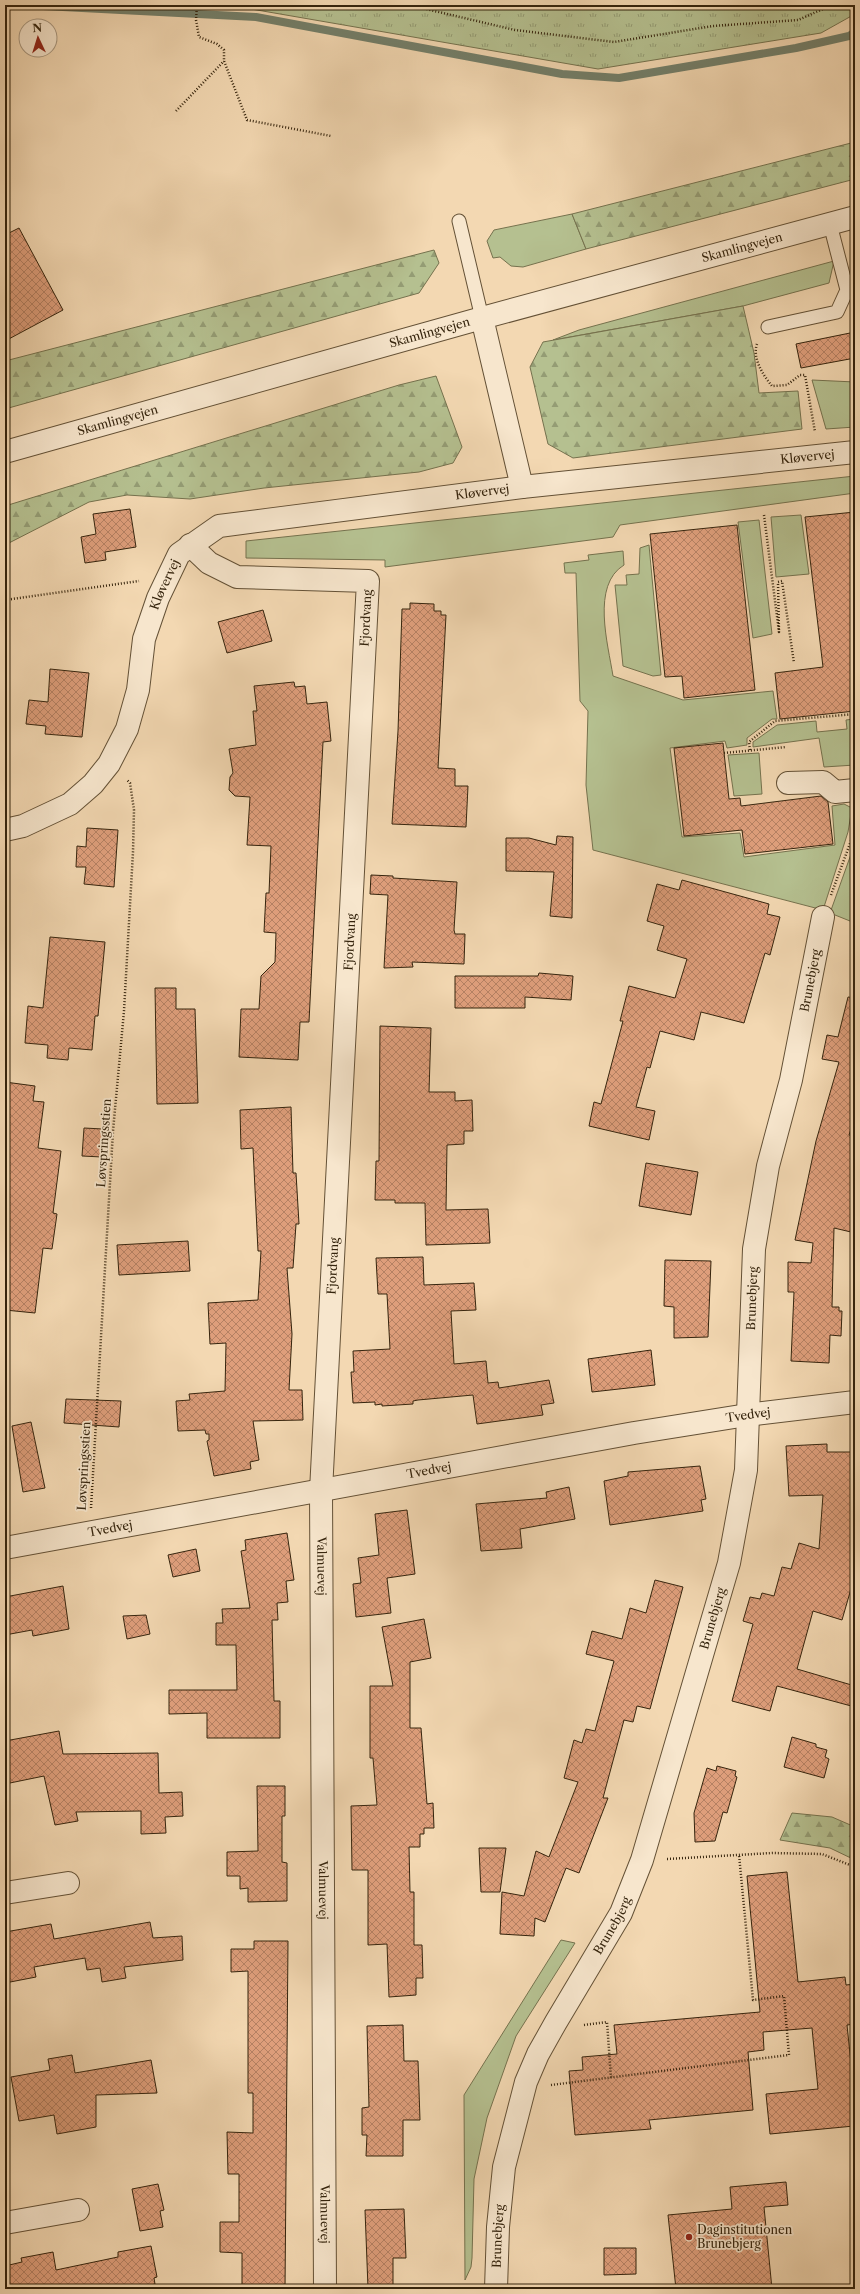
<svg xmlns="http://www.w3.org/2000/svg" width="860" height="2294" font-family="'Libre Caslon Text',serif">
<defs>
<pattern id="forest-firs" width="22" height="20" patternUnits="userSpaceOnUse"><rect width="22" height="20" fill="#b5c090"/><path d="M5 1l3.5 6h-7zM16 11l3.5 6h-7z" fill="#949c74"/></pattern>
<pattern id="park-tufts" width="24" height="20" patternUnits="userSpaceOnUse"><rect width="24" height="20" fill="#b5c090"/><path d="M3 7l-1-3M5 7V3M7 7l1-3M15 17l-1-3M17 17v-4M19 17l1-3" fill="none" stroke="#949c74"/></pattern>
<pattern id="building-cross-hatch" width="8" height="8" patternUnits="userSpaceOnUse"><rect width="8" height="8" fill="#de9e7b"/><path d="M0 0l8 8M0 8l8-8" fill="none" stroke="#b58163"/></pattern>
</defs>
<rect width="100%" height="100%" fill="#f3d8b2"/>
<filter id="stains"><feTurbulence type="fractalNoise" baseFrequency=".005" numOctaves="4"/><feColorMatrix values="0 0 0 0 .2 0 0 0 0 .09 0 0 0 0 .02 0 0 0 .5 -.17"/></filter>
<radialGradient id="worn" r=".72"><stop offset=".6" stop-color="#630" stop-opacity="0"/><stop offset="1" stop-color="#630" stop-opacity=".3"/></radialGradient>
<path fill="#b5c090" stroke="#75724e" d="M 572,214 L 586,249 L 523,267 L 511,266 L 500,257 L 493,258 L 487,241 L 494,230 Z
M 834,261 L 829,283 L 743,306 L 553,340 L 579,330 Z
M 812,380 L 855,382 L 855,427 L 826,429 Z
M 855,476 L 855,493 L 620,525 L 613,537 L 385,567 L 385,560 L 246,558 L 246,541 Z
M 801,515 L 809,574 L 776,577 L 771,517 Z
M 759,520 L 772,634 L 753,638 L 738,522 Z
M 649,545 L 661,675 L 653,676 L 623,666 L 615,585 L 627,585 L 626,575 L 639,574 L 640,548 Z
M 623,551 L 624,565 C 591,585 608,644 613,676 L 683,700 L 773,691 L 777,719 L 772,719 L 747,738 L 747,745 L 727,748 L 725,741 L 670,748 L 682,837 L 740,833 L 744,857 L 835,845 L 832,806 L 844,804 L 852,808 L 848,832 L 823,910 L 593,850 L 586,785 L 588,711 L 580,701 L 576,573 L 565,573 L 564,563 L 589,560 L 588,555 Z
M 854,719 L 855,765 L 824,767 L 819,738 L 753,747 L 753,742 L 777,725 L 816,721 L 817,732 L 847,729 L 846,720 Z
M 759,753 L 762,794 L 734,796 L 728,755 Z
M 855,843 L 855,923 L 830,913 Z
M 561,1940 L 575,1943 L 516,2036 L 487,2118 L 474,2179 L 472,2258 L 471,2267 L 465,2280 L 464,2095 Z"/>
<path fill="url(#forest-firs)" stroke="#75724e" d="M 855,142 L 855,179 L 586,249 L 572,214 Z
M 434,250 L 439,263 L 419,293 L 5,409 L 5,361 Z
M 743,306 L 754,353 L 759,393 L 798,391 L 802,429 L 573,458 L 548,444 L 530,367 L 543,342 Z
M 436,376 L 462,447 L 453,463 L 419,472 L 264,488 L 190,499 L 127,495 L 89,502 L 5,545 L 5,506 L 399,385 Z
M 792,1813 L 832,1817 L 855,1827 L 855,1860 L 830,1848 L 780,1840 Z"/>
<path fill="url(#park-tufts)" stroke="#75724e" d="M 228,5 L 855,5 L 855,14 L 821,33 L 598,69 Z"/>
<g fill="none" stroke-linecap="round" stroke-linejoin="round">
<path stroke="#737f6a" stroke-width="8" d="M 24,5 L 256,17 L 562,74 L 619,78 L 796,48 L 849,36 L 855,32"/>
</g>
<path fill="url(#building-cross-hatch)" stroke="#35240d" d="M 19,228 L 63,310 L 5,341 L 5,235 Z
M 855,332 L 855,358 L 801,368 L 796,344 Z
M 130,509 L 136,547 L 105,552 L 106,560 L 85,563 L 81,537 L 96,534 L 93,514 Z
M 855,512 L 855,711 L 780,719 L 775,673 L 823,667 L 805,517 Z
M 737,525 L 755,690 L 684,698 L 682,676 L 665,677 L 650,534 Z
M 410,603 L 434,604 L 434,611 L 441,611 L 441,615 L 446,615 L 438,768 L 455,769 L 455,786 L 468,786 L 466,827 L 392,824 L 398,731 L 402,609 L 410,609 Z
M 263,610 L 272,641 L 227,653 L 218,622 Z
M 50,669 L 89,673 L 82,737 L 45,734 L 46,726 L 26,724 L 29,700 L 48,702 Z
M 294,682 L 295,687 L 305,686 L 307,704 L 327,702 L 331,741 L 323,742 L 309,1022 L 300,1022 L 298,1060 L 239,1057 L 241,1009 L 259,1009 L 261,976 L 275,962 L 276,933 L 264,932 L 266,893 L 269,893 L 271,846 L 247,845 L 250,797 L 235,796 L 229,790 L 230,777 L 233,773 L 229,749 L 256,745 L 253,711 L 257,711 L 254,686 Z
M 723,743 L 729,799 L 740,798 L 741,806 L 821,796 L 828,802 L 833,844 L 745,854 L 742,830 L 684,836 L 674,748 Z
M 87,828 L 118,830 L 114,887 L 84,884 L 86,867 L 76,867 L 77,846 L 86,847 Z
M 557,836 L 573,837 L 572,918 L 550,916 L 554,872 L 506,871 L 506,838 L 529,838 L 556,845 Z
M 371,875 L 393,876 L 393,878 L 457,882 L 454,930 L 455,934 L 465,934 L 464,964 L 412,962 L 413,967 L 384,968 L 388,895 L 370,894 Z
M 682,880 L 769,904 L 767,914 L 780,917 L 770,955 L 765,953 L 744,1023 L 701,1012 L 694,1040 L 660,1031 L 650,1068 L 647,1067 L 636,1107 L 655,1111 L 649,1140 L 589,1126 L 594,1102 L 601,1104 L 623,1021 L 620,1021 L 629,986 L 675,998 L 687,959 L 657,950 L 664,926 L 647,921 L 657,884 L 679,890 Z
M 50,937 L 105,942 L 98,1016 L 95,1016 L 92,1050 L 69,1048 L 68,1060 L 47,1058 L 48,1045 L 25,1043 L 28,1006 L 43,1008 Z
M 539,973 L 573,976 L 571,1000 L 525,997 L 525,1008 L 455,1008 L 455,976 L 538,976 Z
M 155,988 L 176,988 L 176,1009 L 195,1009 L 198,1103 L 157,1104 Z
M 848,997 L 855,998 L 855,1116 L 849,1135 L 855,1136 L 855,1212 L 851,1232 L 834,1228 L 832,1307 L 839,1307 L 839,1311 L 842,1311 L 841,1336 L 830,1335 L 829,1363 L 791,1361 L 794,1292 L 788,1292 L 788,1262 L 811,1263 L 813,1243 L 795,1240 L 816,1141 L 839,1062 L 822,1059 L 827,1035 L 838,1037 Z
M 380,1026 L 431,1028 L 429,1092 L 455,1092 L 455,1101 L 472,1100 L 473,1131 L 464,1131 L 464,1144 L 447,1145 L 446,1210 L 488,1209 L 490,1243 L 426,1245 L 425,1203 L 395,1203 L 395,1200 L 375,1200 L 376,1161 L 379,1161 Z
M 5,1082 L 35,1086 L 33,1101 L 44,1102 L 38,1148 L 61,1151 L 53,1213 L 57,1214 L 52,1249 L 43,1248 L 35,1313 L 5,1310 Z
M 291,1107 L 293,1173 L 296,1173 L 299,1224 L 296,1224 L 293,1268 L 287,1268 L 292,1334 L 289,1390 L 302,1390 L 303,1420 L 253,1421 L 259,1460 L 250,1462 L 251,1469 L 214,1476 L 207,1441 L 209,1440 L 209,1434 L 206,1434 L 205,1430 L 178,1431 L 176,1401 L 190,1400 L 189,1394 L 225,1391 L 226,1343 L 210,1344 L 208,1303 L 258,1300 L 261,1251 L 258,1251 L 253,1148 L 241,1149 L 240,1110 Z
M 84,1128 L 103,1129 L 102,1157 L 82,1156 Z
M 646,1163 L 698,1172 L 691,1215 L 639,1206 Z
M 188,1241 L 190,1271 L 119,1275 L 117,1245 Z
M 423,1257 L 424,1285 L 474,1283 L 476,1310 L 451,1311 L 454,1364 L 486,1361 L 488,1383 L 498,1382 L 499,1388 L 549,1380 L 554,1403 L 541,1405 L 543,1415 L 477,1424 L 473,1395 L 418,1400 L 413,1401 L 413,1404 L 382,1406 L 382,1404 L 375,1405 L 375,1402 L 353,1403 L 351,1372 L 354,1372 L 353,1351 L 390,1349 L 387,1294 L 378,1294 L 376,1258 Z
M 665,1260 L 711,1261 L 708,1337 L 674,1338 L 674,1307 L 664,1306 Z
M 651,1350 L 655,1385 L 592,1392 L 588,1359 Z
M 66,1399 L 121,1401 L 119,1427 L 64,1423 Z
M 31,1422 L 45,1488 L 23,1492 L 12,1426 Z
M 827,1444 L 827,1452 L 855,1452 L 855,1575 L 842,1620 L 813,1611 L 797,1669 L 855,1686 L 855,1707 L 777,1686 L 770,1711 L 732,1701 L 753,1624 L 743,1621 L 750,1597 L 760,1599 L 762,1593 L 774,1596 L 782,1567 L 791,1569 L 799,1543 L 819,1549 L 823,1495 L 789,1496 L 786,1446 Z
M 700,1466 L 706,1499 L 701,1500 L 703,1511 L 610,1525 L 604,1481 L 628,1476 L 628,1472 Z
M 569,1487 L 575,1519 L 520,1529 L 522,1548 L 481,1551 L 476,1504 L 547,1498 L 546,1492 Z
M 407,1510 L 415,1574 L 387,1578 L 391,1613 L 356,1617 L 353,1584 L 361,1583 L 358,1558 L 379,1555 L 375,1514 Z
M 287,1533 L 294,1580 L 286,1581 L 288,1602 L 277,1603 L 278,1620 L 272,1620 L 274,1701 L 280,1701 L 280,1738 L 207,1738 L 207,1713 L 169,1714 L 169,1690 L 237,1690 L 236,1645 L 216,1645 L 216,1623 L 223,1623 L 222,1609 L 250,1608 L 241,1551 L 246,1550 L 245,1540 Z
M 196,1549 L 200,1571 L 173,1577 L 168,1555 Z
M 655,1580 L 683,1587 L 650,1709 L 637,1706 L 633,1722 L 624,1720 L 603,1798 L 608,1798 L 579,1873 L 566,1868 L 545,1922 L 535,1918 L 534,1936 L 500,1934 L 502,1892 L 524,1896 L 536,1851 L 549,1857 L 578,1782 L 564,1778 L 574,1740 L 582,1743 L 586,1729 L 595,1731 L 614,1661 L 586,1654 L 592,1631 L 622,1639 L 630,1608 L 646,1613 Z
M 63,1586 L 69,1629 L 33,1636 L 32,1630 L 5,1635 L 5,1597 Z
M 146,1615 L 150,1634 L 127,1639 L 123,1616 Z
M 424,1619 L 431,1658 L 410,1662 L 410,1728 L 421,1728 L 427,1804 L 433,1803 L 434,1828 L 424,1828 L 424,1834 L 420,1834 L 420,1847 L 409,1847 L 410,1892 L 414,1892 L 414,1945 L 422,1945 L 423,1978 L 416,1978 L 416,1995 L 389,1997 L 387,1944 L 368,1945 L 368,1870 L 352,1870 L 351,1806 L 377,1805 L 373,1758 L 370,1758 L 370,1686 L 393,1686 L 382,1627 Z
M 59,1731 L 63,1754 L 158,1753 L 159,1793 L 182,1792 L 183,1816 L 165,1817 L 166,1833 L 141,1834 L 141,1811 L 76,1812 L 78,1821 L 55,1825 L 44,1776 L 5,1784 L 5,1741 Z
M 792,1737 L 816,1744 L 816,1747 L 827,1750 L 825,1757 L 829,1759 L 824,1778 L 784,1767 Z
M 717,1766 L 736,1771 L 735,1776 L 737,1777 L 727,1813 L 723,1812 L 715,1841 L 695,1842 L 694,1813 L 707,1768 L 716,1771 Z
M 257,1786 L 285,1786 L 285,1816 L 282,1816 L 282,1862 L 287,1863 L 287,1901 L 248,1902 L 248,1888 L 240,1889 L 240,1876 L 227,1876 L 227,1852 L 258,1851 Z
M 479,1848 L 506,1848 L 500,1892 L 481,1892 Z
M 787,1872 L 798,1982 L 845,1977 L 846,1985 L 855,1984 L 855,2024 L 847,2025 L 852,2073 L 855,2073 L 855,2108 L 852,2109 L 854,2126 L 770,2134 L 766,2094 L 818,2089 L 812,2028 L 763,2032 L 764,2050 L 748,2052 L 753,2110 L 649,2120 L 651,2129 L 575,2135 L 569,2071 L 583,2070 L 582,2057 L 617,2054 L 614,2025 L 760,2012 L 747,1876 Z
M 150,1922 L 153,1938 L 182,1936 L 183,1960 L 124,1967 L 126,1978 L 102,1982 L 100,1968 L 87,1970 L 85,1958 L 34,1967 L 36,1977 L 5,1983 L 5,1932 L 51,1924 L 54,1939 Z
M 254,1941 L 288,1941 L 285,2289 L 242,2289 L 242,2253 L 220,2252 L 220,2222 L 239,2222 L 239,2174 L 228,2174 L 227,2132 L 253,2133 L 253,2093 L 248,2093 L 248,1971 L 231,1972 L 231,1949 L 254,1949 Z
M 403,2025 L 404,2061 L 418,2061 L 420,2120 L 403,2120 L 403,2156 L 366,2156 L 367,2135 L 362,2135 L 362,2108 L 369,2107 L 367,2026 Z
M 72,2055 L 75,2073 L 151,2060 L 157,2093 L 96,2095 L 96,2127 L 57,2134 L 54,2115 L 19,2121 L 11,2077 L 50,2070 L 48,2059 Z
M 786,2182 L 788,2205 L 764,2207 L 772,2289 L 676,2289 L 668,2215 L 732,2209 L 730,2187 Z
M 158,2184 L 164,2210 L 160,2211 L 163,2227 L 140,2231 L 132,2189 Z
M 404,2209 L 406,2258 L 393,2258 L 393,2288 L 368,2288 L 365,2210 Z
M 151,2246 L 157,2277 L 154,2278 L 155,2284 L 130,2289 L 5,2289 L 5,2266 L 22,2262 L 21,2258 L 53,2252 L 56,2270 L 118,2257 L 118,2252 Z
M 604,2248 L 636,2248 L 636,2274 L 604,2275 Z"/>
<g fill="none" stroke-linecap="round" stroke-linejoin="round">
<defs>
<path id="service" d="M 459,221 L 482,318
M 768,327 L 837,312 L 847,290 L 830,224"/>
<g id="minor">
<path d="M 482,318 L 522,487"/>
<path id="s1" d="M 190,545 L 209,563 L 237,577 L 368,581 L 321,1491 L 325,2289"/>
<path d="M 788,783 L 823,782 L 835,792 L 855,790"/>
<path id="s2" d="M 5,830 L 23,826 L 70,804 L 93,784 L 109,764 L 127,729 L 138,690 L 144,639 L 158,598 L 179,554 L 219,526 L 522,487 L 855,452"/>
<path d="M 5,1893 L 68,1883"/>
<path d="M 5,2223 L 78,2210"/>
<path id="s3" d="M 496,2289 L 498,2227 L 504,2167 L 526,2082 L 538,2054 L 556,2022 L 621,1913 L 642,1860 L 729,1563 L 746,1470 L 754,1249 L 768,1166 L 791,1080 L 823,917"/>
</g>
<g id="tertiary">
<path id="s4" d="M 5,452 L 482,318 L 855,217"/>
<path id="s5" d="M 5,1548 L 634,1433 L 747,1415 L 855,1402"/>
</g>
</defs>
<use href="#service" stroke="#645136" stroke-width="15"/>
<use href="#minor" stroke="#645136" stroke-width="24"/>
<use href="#tertiary" stroke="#645136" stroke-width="24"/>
<path stroke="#35240d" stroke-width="2.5" stroke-dasharray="1 2" stroke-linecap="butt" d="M 197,5 L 196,20 L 199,37 L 217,44 L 224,50 L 224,61 L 247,120 L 331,136
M 409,5 L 515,30 L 614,42 L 713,26 L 798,20 L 832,5
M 176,111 L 224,61
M 757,344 C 752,358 763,375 772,386 L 787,385 L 800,375 L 805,375 L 815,432
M 764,515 L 779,632 L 778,582 L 782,581 L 794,663
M 5,600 L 139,581
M 750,750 L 749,742 L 775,721 L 855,714
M 724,753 L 786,747
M 831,895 L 855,830
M 91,1508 L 113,1131 L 124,1011 L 133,852 L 134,810 L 130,783 L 127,780
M 667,1859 L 772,1853 L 822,1854 L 855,1867
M 584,2025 L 607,2022 L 611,2078
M 551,2085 L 789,2055 L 784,1996 L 753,2000 L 739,1855"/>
<use href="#service" stroke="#f7e6cd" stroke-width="13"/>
<use href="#minor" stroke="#f7e6cd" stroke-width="22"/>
<use href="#tertiary" stroke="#f7e6cd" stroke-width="22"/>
</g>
<circle fill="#8f2418" stroke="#f7e6cd" stroke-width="1.5" cx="689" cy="2237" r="4"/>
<g text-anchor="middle" stroke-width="3.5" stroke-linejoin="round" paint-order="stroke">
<g font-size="12" fill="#35240d" stroke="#f7e6cd">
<text dy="4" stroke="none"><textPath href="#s4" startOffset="765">Skamlingvejen</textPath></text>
<text dy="4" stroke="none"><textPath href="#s4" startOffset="441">Skamlingvejen</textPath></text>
<text dy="4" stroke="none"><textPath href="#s4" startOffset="117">Skamlingvejen</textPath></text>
<text dy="4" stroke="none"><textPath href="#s2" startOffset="991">Kløvervej</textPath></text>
<text dy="4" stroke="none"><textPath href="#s2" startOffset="664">Kløvervej</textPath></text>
<text dy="4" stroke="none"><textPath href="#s2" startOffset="316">Kløvervej</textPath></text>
<text transform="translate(366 618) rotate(-87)" y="4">Fjordvang</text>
<text transform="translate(350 942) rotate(-87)" y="4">Fjordvang</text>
<text dy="4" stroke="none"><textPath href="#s3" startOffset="1361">Brunebjerg</textPath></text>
<text transform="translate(104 1143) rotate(-86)" y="4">Løvspringsstien</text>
<text transform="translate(333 1266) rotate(-87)" y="4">Fjordvang</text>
<text dy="4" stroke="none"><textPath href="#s3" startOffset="1037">Brunebjerg</textPath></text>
<text dy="4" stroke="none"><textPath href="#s5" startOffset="755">Tvedvej</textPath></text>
<text transform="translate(84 1466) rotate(-87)" y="4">Løvspringsstien</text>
<text dy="4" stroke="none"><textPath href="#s5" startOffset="431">Tvedvej</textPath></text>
<text dy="4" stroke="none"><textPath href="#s5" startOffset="107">Tvedvej</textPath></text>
<text dy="4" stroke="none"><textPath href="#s1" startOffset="1175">Valmuevej</textPath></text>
<text dy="4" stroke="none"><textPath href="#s3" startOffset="713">Brunebjerg</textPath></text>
<text dy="4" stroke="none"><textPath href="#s1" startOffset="1499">Valmuevej</textPath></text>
<text dy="4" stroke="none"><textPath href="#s3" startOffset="389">Brunebjerg</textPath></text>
<text dy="4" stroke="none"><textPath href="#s1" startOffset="1823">Valmuevej</textPath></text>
<text dy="4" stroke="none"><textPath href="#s3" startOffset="53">Brunebjerg</textPath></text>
</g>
<g font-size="12" fill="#35240d" stroke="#f7e6cd" text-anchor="start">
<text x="697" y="2234">Daginstitutionen<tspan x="697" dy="14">Brunebjerg</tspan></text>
</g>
</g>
<rect width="860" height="2294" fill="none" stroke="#f3d8b2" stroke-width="20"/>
<rect x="6" y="6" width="848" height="2282" fill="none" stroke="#35240d" stroke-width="2"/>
<rect x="10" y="10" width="840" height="2274" fill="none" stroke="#35240d"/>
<g transform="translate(38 38) rotate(356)"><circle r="19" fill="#f7e6cd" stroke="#a99880"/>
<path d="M0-3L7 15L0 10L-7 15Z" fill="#8f2418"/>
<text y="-6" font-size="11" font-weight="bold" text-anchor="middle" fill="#35240d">N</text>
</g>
<rect width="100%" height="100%" filter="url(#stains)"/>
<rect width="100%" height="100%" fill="url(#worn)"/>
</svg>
